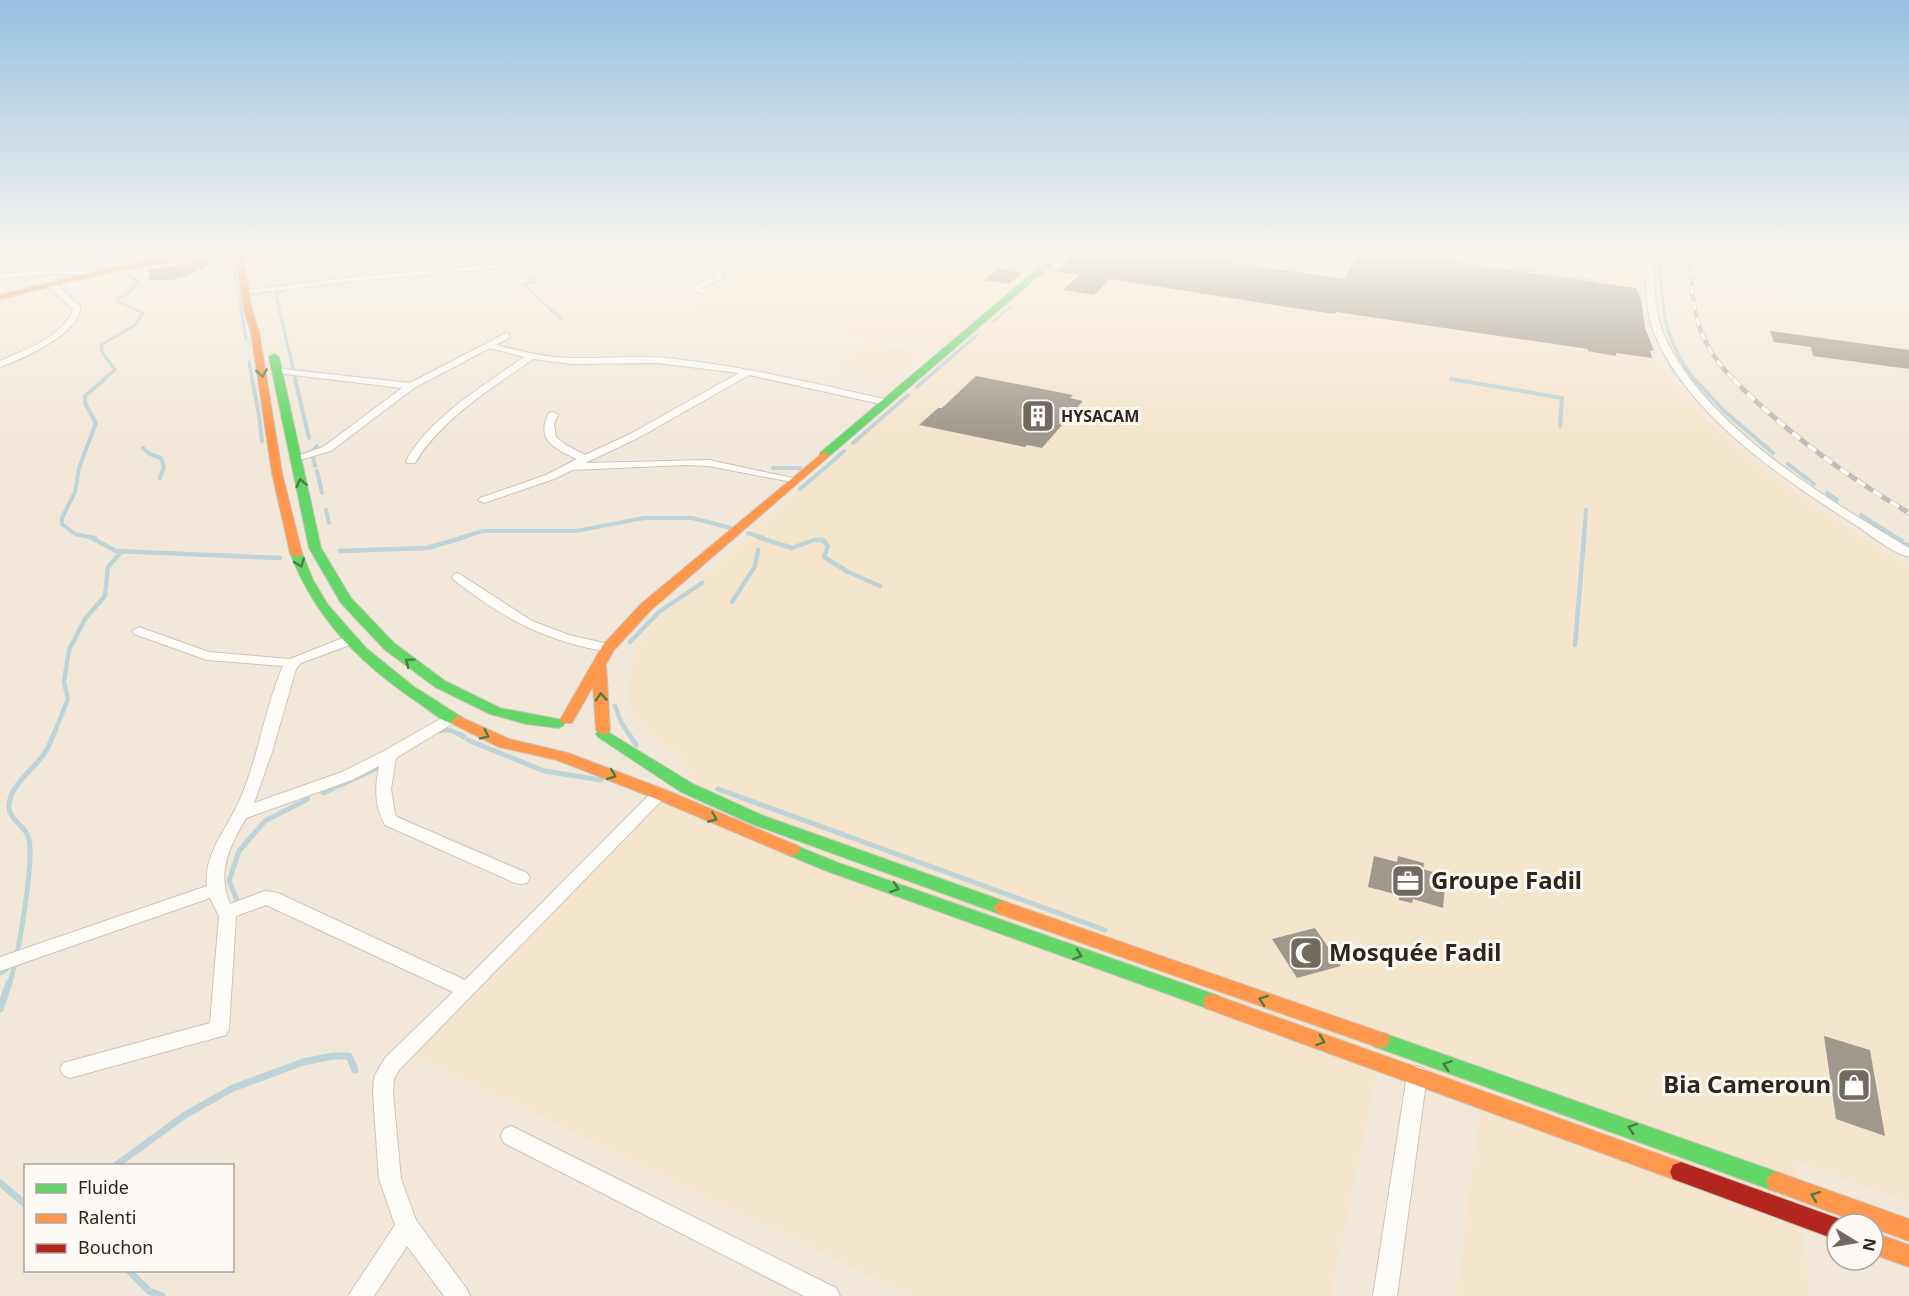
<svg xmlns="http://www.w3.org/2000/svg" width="1909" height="1296" font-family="'Noto Sans',sans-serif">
<rect width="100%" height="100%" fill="#f2e8da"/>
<path fill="#f6e5cd" d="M 777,254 L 977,254 L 1059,266 L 1073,254 L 1635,254 L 1637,317 L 1645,347 L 1681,395 L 1710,425 L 1760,468 L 1824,513 L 1909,567 L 1909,1203 L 1796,1162 L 1810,1296 L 1456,1296 L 1480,1106 L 1378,1071 L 1331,1296 L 910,1296 L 405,1051 L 653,796 L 699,794 L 685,760 L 644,731 L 627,703 L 633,655 L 649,628 L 798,490 L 958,352 L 689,306 Z
M 866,342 L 902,349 L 923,353 L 894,377 L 836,368 Z"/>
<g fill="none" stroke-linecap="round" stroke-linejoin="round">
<path stroke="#bed3d7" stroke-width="3" d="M 1402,254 L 1597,281
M 223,258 L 233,261 L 246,339
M 1660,259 L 1660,272
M 1224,262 L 1230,254
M 1253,267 L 1263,254
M 1660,273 L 1665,318
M 532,277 L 537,282 L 523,284 L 562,320
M 286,289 L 278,292 L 276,296 L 296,380
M 1665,320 C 1671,342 1680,362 1695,380
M 994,321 L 1011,306
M 1655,334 L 1674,371 L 1683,380
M 249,362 L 252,378
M 1451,379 L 1459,380
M 103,380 L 115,370 L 102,352 L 101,345 L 135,325 L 143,313 L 118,302 L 117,299 L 128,293 L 138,282 L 123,271 L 117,258 L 108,254
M 925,380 L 977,335"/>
<path stroke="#bed3d7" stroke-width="4" d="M 252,379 L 256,399
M 295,379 L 309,438
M 1451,379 L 1562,398 L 1560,426
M 1681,379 L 1685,383
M 1694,379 L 1724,411 L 1773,453
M 917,387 L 926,379
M 256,400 L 259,415
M 259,415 L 262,441
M 853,443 L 908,395
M 143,448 L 150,454 L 161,458 L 164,467 L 160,478
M 833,461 L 844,451
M 1788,464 L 1814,484
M 315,466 L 312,452 L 317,446
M 773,468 L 800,468
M 317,471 L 322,493
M 800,489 L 833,461
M 1827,493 L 1837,500
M 326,510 L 329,523
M 1861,515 L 1897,538
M 748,533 L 763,538
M 95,538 L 75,534 L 62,524 L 62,518 L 75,492 L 79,468 L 96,423 L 85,403 L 85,396 L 105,379
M 460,538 L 483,531 L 576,531 L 644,518 L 692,518 L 731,528
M 1584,538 L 1586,510"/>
<path stroke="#bed3d7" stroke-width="4.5" d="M 90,537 L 116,551 L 280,558
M 758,537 L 792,548 L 814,540 L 823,540 L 828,546 L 824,557 L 848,572 L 880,586
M 1895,537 L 1902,541
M 1905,544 L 1909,546
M 340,551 L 427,548 L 465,537
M 732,602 L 755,566 L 758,550
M 630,642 L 659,612 L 702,583
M 1575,645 L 1584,537
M 615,706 L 621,722 L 630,736
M 439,731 L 450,730 L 462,736
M 53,736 L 68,699 L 64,682 L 69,650 L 85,619 L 105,596 L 108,567 L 122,551"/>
<path stroke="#bed3d7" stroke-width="5" d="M 459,734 L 464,737
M 629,734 L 636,745
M 468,740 L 544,771 L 601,780
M 718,789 L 1105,930
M 323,793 L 382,766
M 239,905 L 229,881 L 239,851 L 265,821 L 308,799
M 0,973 L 6,970
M 9,985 C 18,958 34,865 29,839 C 27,826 7,820 9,804 C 12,782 36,768 46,751 C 49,746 51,740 54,734"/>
<path stroke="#bed3d7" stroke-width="7" d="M 0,1009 L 9,983
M 115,1166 L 185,1115 L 233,1088 L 303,1062 L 333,1056 L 349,1056 L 355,1070
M 0,1183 L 26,1205
M 128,1270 L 149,1291 L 162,1296"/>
</g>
<path fill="#a0988d" d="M 1076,254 L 1173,254 L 1344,279 L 1358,254 L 1393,254 L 1636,288 L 1641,299 L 1645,328 L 1654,351 L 1650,350 L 1652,358 L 1616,353 L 1616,356 L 1588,351 L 1588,349 L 1336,312 L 1335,314 L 1320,312 L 1110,279 L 1094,295 L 1063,290 L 1079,275 L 1055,271 Z
M 204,261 L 216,261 L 187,276 L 171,280 L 148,280 L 150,269 Z
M 998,269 L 1022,273 L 1009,284 L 984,280 Z
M 1770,331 L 1909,350 L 1909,369 L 1813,356 L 1811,347 L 1774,342 Z
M 976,376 L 1073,395 L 1070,398 L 1083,401 L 1042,448 L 1027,445 L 1025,447 L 919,425 L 938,408 L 942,408 Z
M 1374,856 L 1397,862 L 1398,856 L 1424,863 L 1423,869 L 1446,876 L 1443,908 L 1413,899 L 1412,903 L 1399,900 L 1399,895 L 1368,887 Z
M 1315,928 L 1341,966 L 1297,978 L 1272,939 Z
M 1824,1036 L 1870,1050 L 1885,1136 L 1836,1119 Z"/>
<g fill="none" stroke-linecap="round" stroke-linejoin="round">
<defs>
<path id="street" d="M 271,254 L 284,254 L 254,263 L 250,261 Z
M 364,254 L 378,254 L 311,270 L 288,265 L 292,263 L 311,266 Z
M 609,254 L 638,254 L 634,256 L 354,281 L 247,294 L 243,292 L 247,290 L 354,277 Z
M 695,254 C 711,254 717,264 724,277 L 703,288 L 705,292 L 701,294 L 694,290 L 696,285 L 716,276 L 710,265 Z
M 744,254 L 753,254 L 756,257 L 749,259 Z
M 980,254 L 1001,254 L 1054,263 L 1050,265 Z
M 1646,254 L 1654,254 C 1655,281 1653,310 1664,335 C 1704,426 1826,498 1909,548 L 1909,557 C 1890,552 1871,535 1854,524 C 1782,478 1690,417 1655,335 C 1644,310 1647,281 1646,254 Z
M 0,255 L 18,255 L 32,271 L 99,270 L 103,272 L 99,274 L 52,274 L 0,278 L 0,274 L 24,272 L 13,259 L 0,259 Z
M 48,282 L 54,282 L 80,306 C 83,332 21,360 0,367 L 0,361 C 24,350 65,336 73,309 L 48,286 Z
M 506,333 L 509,334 L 509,338 L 496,345 C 521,351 547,358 573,358 C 604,359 634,355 665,358 C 739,365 812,383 885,399 L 890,402 L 885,405 L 749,375 L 638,438 L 585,463 L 709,460 L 797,479 L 797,483 L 709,466 L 685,465 L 572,470 L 554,479 L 484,503 L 478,500 L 480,498 L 546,475 L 577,459 C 555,449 535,440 549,413 L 553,412 L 558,415 L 554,424 L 556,437 L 566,445 L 585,455 L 630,434 L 739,373 L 658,363 L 573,364 L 533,359 C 491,389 442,418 415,463 L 407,463 L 406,461 C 429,418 485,385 524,357 L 490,348 L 414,388 L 331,451 L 296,461 L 291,458 L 323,447 L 402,388 L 277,373 L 274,372 L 274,368 L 410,383 Z
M 458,573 L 532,621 L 569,635 L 613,645 L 615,648 L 608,652 C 543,640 506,620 454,580 L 452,577 L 454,574 Z
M 139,627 L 209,652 L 290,659 L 345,637 L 350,636 L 357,640 L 355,643 L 301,663 L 296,669 L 272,752 L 254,803 L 342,772 L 384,751 L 447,715 L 457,715 L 459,718 L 457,721 L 396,758 L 391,789 L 395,814 L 397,817 L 527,873 L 530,878 L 527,883 L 521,884 L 515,883 L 385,825 C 374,805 375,788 379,766 L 352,780 L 246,818 C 230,846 216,872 230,904 L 265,891 L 278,893 L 465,980 L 654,790 L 666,790 L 668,794 L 399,1070 L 394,1079 L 393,1093 L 401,1179 L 416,1220 L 466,1288 L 470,1296 L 444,1296 L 407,1246 L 374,1296 L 348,1296 L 395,1225 L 379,1179 L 373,1093 L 374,1077 L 385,1058 L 453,992 L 266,905 L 236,916 L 229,1029 L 226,1035 L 70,1078 L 63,1075 L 60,1069 L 63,1063 L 210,1023 L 219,916 L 210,898 L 0,971 L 0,957 L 207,886 C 204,857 222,835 235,810 C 258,764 263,712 283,666 L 207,660 L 134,634 L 132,631 Z
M 1417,1066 L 1424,1069 L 1427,1075 L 1397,1296 L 1373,1296 L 1407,1075 L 1410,1069 Z
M 511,1126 L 836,1288 L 840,1296 L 804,1296 L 504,1143 L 501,1136 L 504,1129 Z"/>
<path id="fast" d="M 1055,254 L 1064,254 L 828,457 L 820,457 L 820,453 Z
M 274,354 L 279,357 L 321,548 L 351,598 L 394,643 L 445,681 L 500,708 L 563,720 L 565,723 L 563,726 L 558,728 L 526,724 L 490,714 L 435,687 L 384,649 L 341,603 L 309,548 L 269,357 Z
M 296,549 L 302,553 L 313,580 L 328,605 L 366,648 L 413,686 L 463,718 L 465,721 L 463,724 C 450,728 433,713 423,706 C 362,665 317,622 290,553 Z
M 603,729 L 693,784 L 764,816 L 1009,903 L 1012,908 L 1009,913 L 1003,915 L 997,913 L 752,824 L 681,792 L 598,737 L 596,734 L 598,731 Z
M 792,844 L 836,862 L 1219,996 L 1221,1002 L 1219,1008 L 1212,1010 L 824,870 L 786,854 L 784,850 L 786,846 Z
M 1380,1032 L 1777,1172 L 1785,1175 L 1788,1182 L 1785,1189 L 1777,1192 L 1373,1046 L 1370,1040 L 1373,1034 Z"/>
<path id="slow" d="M 200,254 L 255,255 L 243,257 L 252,310 L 259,332 L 282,473 L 302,553 L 300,556 L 296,557 L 290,553 L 272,473 L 251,332 L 244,310 L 236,258 C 155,259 78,280 0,299 L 0,295 L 113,267 Z
M 824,452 L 828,453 L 828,457 L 651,610 L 614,650 L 606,664 L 610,730 L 608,733 L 603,735 L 596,730 L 593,686 L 572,723 L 562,723 L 560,720 L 603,645 L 641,604 Z
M 458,716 L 509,739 L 568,753 L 666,790 L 798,846 L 800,850 L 798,854 L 792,856 L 786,854 L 654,798 L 557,760 L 499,747 L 453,724 L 451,721 Z
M 1003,901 L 1380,1032 L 1387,1034 L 1390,1040 L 1387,1046 L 1380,1048 L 997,913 L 994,908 L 997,903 Z
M 1212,994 L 1681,1162 L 1689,1165 L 1692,1172 L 1689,1179 L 1681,1182 L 1205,1008 L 1203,1002 L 1205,996 Z
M 1777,1172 L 1909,1219 L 1909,1241 L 1873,1228 L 1873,1224 L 1863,1224 L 1769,1189 L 1766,1182 L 1769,1175 Z
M 1873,1232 L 1909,1245 L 1909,1267 L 1873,1254 Z"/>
<path id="jam" d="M 1681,1162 L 1837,1218 L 1845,1221 L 1846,1224 L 1837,1224 L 1837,1240 L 1681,1182 L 1673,1179 L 1670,1172 L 1673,1165 Z"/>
</defs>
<use href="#street" stroke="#ccc4b9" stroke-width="2"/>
<use href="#fast" stroke="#ccc4b9" stroke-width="2"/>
<use href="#slow" stroke="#ccc4b9" stroke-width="2"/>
<use href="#jam" stroke="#ccc4b9" stroke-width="2"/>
<use href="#street" fill="#fdfcf9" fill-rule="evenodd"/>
<use href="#fast" fill="#63d668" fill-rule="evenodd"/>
<use href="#slow" fill="#ff974d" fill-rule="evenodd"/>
<use href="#jam" fill="#b3261e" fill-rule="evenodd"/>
<defs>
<path id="rail-far1" d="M 1689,254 C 1694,310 1693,338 1734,380"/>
<path id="rail" d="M 1733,379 C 1785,432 1845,475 1909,513"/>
</defs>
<use href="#rail-far1" stroke="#bfbdba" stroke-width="4.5"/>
<use href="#rail" stroke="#bfbdba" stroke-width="5"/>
<use href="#rail-far1" stroke="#fdf9f4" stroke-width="3" stroke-dasharray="8" stroke-linecap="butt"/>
<use href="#rail" stroke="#fdf9f4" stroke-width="4" stroke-dasharray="10" stroke-linecap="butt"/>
</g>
<defs><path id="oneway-chevron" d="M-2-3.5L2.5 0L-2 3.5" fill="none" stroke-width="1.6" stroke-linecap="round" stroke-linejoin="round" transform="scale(1.5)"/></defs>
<g stroke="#487e42">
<use href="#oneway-chevron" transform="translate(262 373) rotate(81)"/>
<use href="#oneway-chevron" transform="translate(301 483) rotate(-102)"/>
<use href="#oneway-chevron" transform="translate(300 563) rotate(69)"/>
<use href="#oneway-chevron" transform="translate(409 662) rotate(-143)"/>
<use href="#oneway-chevron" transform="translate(601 697) rotate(-94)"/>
<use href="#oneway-chevron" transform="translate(485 735) rotate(25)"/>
<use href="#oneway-chevron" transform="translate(612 775) rotate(21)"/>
<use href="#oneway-chevron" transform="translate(713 818) rotate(23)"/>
<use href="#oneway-chevron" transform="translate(895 888) rotate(19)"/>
<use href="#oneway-chevron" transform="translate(1078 955) rotate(19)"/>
<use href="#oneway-chevron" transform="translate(1263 1000) rotate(-160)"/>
<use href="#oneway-chevron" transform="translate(1321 1041) rotate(20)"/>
<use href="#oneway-chevron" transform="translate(1447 1065) rotate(-161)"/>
<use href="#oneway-chevron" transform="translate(1632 1128) rotate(-161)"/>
<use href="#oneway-chevron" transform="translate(1815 1196) rotate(-160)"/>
</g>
<linearGradient id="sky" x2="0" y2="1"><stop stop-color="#97c0e1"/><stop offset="0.58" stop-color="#f9f5ee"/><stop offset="1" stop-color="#f9f5ee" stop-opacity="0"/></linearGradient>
<rect width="1909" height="435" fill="url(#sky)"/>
<defs>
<symbol id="building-square" viewBox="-11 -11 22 22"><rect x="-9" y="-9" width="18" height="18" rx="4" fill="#726a5f" stroke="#fdf9f4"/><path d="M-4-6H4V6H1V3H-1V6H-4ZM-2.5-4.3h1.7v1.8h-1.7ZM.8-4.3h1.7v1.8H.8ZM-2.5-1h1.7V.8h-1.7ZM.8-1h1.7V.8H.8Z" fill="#fff"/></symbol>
<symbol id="office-square" viewBox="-11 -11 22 22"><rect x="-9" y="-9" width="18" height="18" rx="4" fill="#726a5f" stroke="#fdf9f4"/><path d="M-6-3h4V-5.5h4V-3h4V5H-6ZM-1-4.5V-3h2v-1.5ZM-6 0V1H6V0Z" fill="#fff"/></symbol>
<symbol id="mosque-square" viewBox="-11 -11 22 22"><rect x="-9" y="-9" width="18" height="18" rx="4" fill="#726a5f" stroke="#fdf9f4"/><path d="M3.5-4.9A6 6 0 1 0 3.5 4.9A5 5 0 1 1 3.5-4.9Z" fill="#fff"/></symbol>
<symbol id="shop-square" viewBox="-11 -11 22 22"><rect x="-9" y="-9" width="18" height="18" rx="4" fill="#726a5f" stroke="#fdf9f4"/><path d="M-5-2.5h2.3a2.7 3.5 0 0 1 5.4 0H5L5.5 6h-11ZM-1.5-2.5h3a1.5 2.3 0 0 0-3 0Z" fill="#fff"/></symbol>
</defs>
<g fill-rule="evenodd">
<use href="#building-square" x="1019" y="397" width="38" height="38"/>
<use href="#office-square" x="1389" y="862" width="38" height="38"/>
<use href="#mosque-square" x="1287" y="934" width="38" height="38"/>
<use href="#shop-square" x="1835" y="1066" width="38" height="38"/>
</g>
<g text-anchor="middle" stroke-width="6" stroke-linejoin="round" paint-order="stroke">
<g font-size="16" font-weight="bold" fill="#2d261d" stroke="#fdf9f4" text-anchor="start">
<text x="1061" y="422">HYSACAM</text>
</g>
<g font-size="24" font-weight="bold" fill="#2d261d" stroke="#fdf9f4" text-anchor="start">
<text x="1431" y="889">Groupe Fadil</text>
<text x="1329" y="961">Mosquée Fadil</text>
<text x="1831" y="1093" text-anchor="end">Bia Cameroun</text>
</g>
</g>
<rect x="24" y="1164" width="210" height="108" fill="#fdf9f4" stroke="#aaa59e" stroke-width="1.5"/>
<rect x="36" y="1184" width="30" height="9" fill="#63d668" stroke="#aaa59e" stroke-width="1.5"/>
<text x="78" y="1194" font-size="18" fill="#2d261d">Fluide</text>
<rect x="36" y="1214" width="30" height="9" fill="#ff974d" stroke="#aaa59e" stroke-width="1.5"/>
<text x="78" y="1224" font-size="18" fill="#2d261d">Ralenti</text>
<rect x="36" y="1244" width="30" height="9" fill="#b3261e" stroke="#aaa59e" stroke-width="1.5"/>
<text x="78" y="1254" font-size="18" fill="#2d261d">Bouchon</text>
<g transform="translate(1855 1242) rotate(101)"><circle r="28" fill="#fdf9f4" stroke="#aaa59e" stroke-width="1.5"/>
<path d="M0-4.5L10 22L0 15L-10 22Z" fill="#726a5f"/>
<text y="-9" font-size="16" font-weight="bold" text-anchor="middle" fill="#2d261d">N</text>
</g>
</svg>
